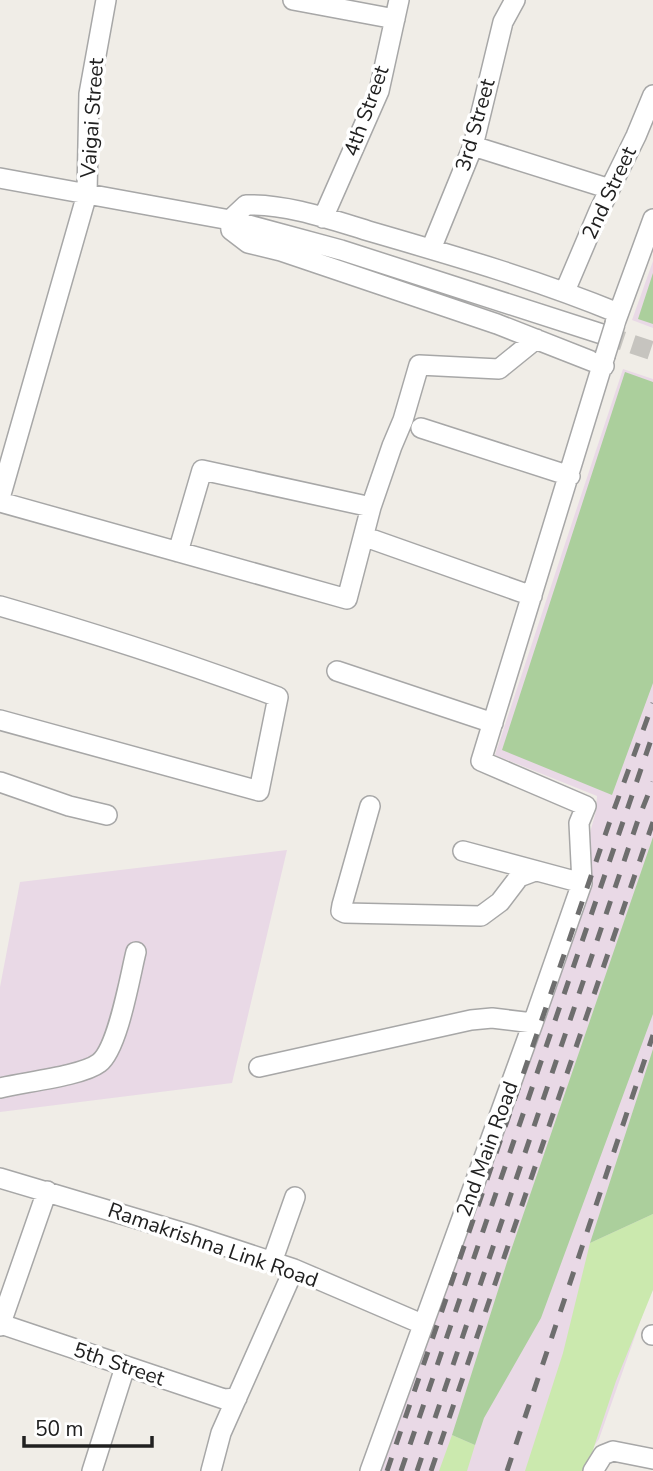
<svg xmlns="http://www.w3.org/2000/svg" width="653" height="1471" font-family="'Nunito Sans',sans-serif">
<rect width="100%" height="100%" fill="#f0ede7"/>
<path fill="#e9d9e6" d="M 653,261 L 653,328 L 632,320 Z
M 623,369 L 653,379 L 653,1285 L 599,1439 L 576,1471 L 375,1471 L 579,872 L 596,811 L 597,796 L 495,755 Z
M 287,850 L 232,1083 L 0,1112 L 0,987 L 20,882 Z"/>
<path fill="#cbe9ae" d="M 653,1214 L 653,1290 L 616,1381 L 586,1471 L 525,1471 L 563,1353 L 590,1243 Z
M 452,1435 L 475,1445 L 467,1471 L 439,1471 Z"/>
<path fill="#abcf9c" d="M 653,273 L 653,324 L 638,319 Z
M 625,372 L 653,382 L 653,683 L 612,795 L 502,750 Z
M 653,837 L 653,1014 L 541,1318 L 484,1418 L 475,1445 L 452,1435 L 508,1259 Z
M 653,1049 L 653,1214 L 590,1243 Z"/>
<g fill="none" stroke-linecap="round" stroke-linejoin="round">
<path stroke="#c6c4bf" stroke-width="19" stroke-dasharray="19 10" stroke-linecap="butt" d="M 605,335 L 653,351"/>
<defs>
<path id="minor" d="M 293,0 L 395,19
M 473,146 L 610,189
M 0,178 L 230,220 L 341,250 L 605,335
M 323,218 L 379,91 L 399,0
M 431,249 L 473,146 L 503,22 L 515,0
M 565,291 L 599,211 L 636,136 L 653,95
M 615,323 L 653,219
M 604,366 L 497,324 L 281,251 L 248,243 L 231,230 L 230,220 L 246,205 C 289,204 332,220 372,232 C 455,256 538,280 618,313
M 421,428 L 570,476
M 0,498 L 87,194 L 89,94 L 106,0
M 0,502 L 347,599 L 371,507 L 392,446 L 403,420 L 419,365 L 499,369 L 536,339
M 374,540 L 532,596
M 178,552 L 202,470 L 371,507
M 0,606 C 94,633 187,663 278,697 L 259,791 L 0,720
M 337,671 L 493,723
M 0,782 L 69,806 L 107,815
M 370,806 L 342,905 L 341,911 L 345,913 L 481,916 L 500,902 L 519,877 L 535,871
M 463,851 L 582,883
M 259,1067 L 471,1020 L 492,1018 L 533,1023
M 0,1088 C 24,1082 82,1076 99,1063 C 118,1049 130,976 136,952
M 0,1178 L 188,1234 L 294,1269 L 422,1324
M 272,1262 L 295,1197
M 1,1324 L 224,1399 L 237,1398
M 0,1326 L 47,1191
M 652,1335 L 653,1335
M 92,1471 L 125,1367
M 211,1471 L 221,1433 L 294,1269
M 370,1471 L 533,1023 L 582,883 L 579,823 L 586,806 L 481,761 L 605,356
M 593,1471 L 603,1455 L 613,1451 L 653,1459"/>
</defs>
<use href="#minor" stroke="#a7a7a7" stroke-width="22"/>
<use href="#minor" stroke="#fff" stroke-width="19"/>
<path stroke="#6e6e6e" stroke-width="5" stroke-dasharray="14 14" stroke-linecap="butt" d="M 387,1471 L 612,815 L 653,703
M 401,1471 L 653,734
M 417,1471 L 638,820 L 653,782
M 431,1471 L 653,822
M 507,1471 L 653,1035"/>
<defs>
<path id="minor-bridge" d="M 605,356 L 615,324"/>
</defs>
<use href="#minor-bridge" stroke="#a7a7a7" stroke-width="22" stroke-linecap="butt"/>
<use href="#minor-bridge" stroke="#fff" stroke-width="19"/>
</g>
<g text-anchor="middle" stroke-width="7" stroke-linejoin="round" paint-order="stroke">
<g font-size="21" fill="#202020" stroke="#fff">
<text transform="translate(366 111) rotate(-70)" y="7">4th Street</text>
<text transform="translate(92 118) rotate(-86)" y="7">Vaigai Street</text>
<text transform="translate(475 125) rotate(-74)" y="7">3rd Street</text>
<text transform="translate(609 193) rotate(-65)" y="7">2nd Street</text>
<text transform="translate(487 1149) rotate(-70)" y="7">2nd Main Road</text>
<text transform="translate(213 1245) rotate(19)" y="7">Ramakrishna Link Road</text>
<text transform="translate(119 1364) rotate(19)" y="7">5th Street</text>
</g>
</g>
<path d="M24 1436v10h128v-10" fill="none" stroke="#202020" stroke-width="3.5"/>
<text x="35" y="1436" font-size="21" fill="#202020" stroke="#ffffff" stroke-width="5" paint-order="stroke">50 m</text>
</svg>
